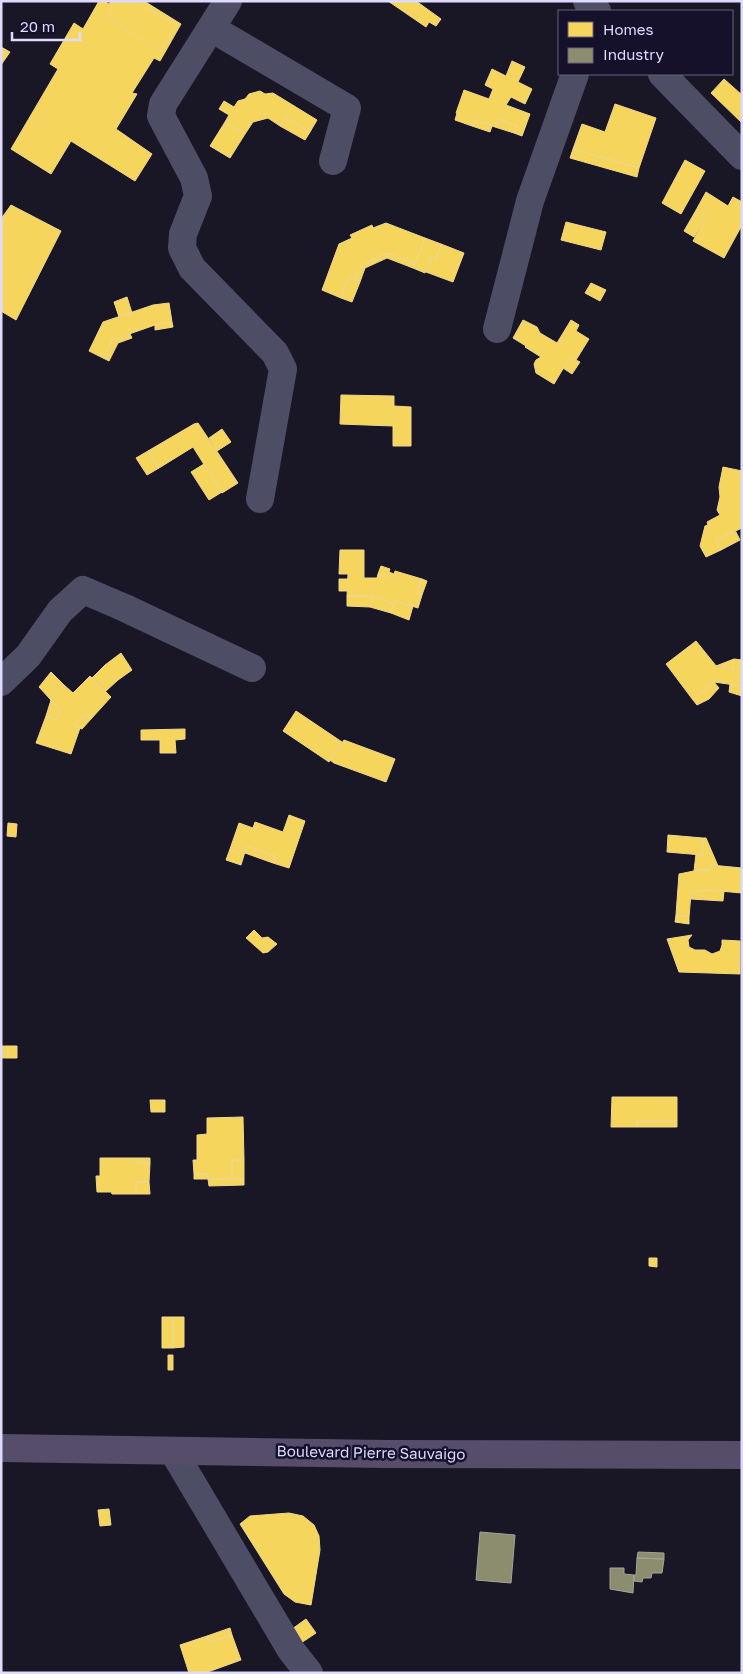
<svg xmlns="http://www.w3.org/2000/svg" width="743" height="1674" font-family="'Golos Text',sans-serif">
<rect width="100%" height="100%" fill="#191725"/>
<path fill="#f6d55c" stroke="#efd78d" d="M 99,1 L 104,1 L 109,4 L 111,1 L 144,1 L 181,24 L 160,61 L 154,58 L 132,93 L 137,94 L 116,129 L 152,154 L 135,181 L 71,141 L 51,174 L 11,149 L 58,69 L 50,64 L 74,23 L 83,29 Z
M 117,1 L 135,1 L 176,25 L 161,51 L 107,18 Z
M 388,1 L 416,1 L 441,19 L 436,26 L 429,22 L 426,27 Z
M 1,47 L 10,52 L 1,65 Z
M 512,61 L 525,67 L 518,82 L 532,89 L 525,104 L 511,97 L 506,105 L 530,114 L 522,136 L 514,133 L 517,126 L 498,119 L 495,127 L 475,120 L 472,126 L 455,120 L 457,113 L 456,113 L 464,90 L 489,99 L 493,89 L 485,85 L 492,69 L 506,76 Z
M 724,79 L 742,95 L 742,123 L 711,93 Z
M 260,91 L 265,94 L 273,93 L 317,120 L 310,132 L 286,117 L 280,126 L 268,118 L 253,122 L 245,134 L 225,122 L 229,115 L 219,109 L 224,101 L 234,107 L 238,101 L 245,99 L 249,94 Z
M 615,104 L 656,118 L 639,168 L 573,149 L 582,124 L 605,132 Z
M 286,117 L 310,132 L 305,140 L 280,126 Z
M 498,119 L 517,126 L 514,133 L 495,127 Z
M 475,120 L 492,126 L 490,132 L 472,126 Z
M 225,122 L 245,134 L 230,158 L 210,146 Z
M 573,149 L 639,168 L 637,177 L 570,158 Z
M 685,160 L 705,171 L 681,214 L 662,203 Z
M 706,192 L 728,206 L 733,197 L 742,202 L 742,225 L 724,258 L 693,241 L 705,219 L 695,212 Z
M 11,205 L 61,231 L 16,320 L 1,311 L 1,219 Z
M 695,212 L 705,219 L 694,237 L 684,231 Z
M 566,222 L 606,232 L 601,250 L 561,240 Z
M 386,223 L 425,238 L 415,264 L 387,253 L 362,265 L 355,280 L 349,277 L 341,298 L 322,290 L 339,244 L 352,238 L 350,235 L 372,225 L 373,228 Z
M 425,238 L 441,244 L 436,259 L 431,257 L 425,273 L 413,268 Z
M 441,244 L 464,253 L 453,282 L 426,272 L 431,257 L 436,259 Z
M 387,253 L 415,264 L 413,268 L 387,258 Z
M 387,253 L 387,258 L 365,268 L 362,265 Z
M 362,265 L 365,268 L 360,282 L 355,280 Z
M 349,277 L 360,282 L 352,302 L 341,298 Z
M 591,283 L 606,290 L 600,301 L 585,293 Z
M 127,297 L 132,313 L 119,317 L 114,302 Z
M 169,303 L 172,322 L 155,325 L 112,340 L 103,358 L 89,351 L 103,322 L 153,305 Z
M 523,320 L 537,327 L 540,333 L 557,343 L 571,320 L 579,325 L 576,331 L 589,339 L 576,360 L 570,357 L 554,384 L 536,373 L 534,364 L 536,360 L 541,357 L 525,347 L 526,346 L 513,338 Z
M 172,322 L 173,327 L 155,330 L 155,325 Z
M 130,334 L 132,338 L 118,343 L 109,361 L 103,358 L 112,340 Z
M 570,357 L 580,362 L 572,374 L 563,368 Z
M 341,395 L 394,396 L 394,406 L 411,407 L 411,446 L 393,446 L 393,426 L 340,424 Z
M 198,423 L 238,483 L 222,493 L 193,447 L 159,468 L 148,451 L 194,424 Z
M 222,429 L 231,442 L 217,451 L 209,438 Z
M 148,451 L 159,468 L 147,475 L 136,458 Z
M 204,464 L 222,492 L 209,500 L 191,472 Z
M 723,467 L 742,471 L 742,528 L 716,540 L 721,550 L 706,557 L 700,546 L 705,526 L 708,525 L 707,522 L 720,515 L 717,510 L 720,497 L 719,487 Z
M 735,530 L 740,540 L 721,550 L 716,540 Z
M 340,550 L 364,550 L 364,578 L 377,578 L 378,574 L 387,577 L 389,572 L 394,574 L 395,571 L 422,579 L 417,593 L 422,595 L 418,608 L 395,601 L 394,604 L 372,596 L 347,596 L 348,574 L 339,574 Z
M 381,566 L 390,569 L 387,577 L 378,574 Z
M 339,579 L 348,579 L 347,591 L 339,591 Z
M 422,579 L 427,581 L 422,595 L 417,593 Z
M 347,596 L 372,596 L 370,607 L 347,606 Z
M 372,596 L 394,604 L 391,613 L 370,607 Z
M 395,601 L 413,606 L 409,620 L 391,613 Z
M 696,641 L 717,667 L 733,669 L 734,659 L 742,660 L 742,686 L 714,682 L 693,700 L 666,664 Z
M 121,653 L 132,670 L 118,680 L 106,691 L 92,678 L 105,665 Z
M 734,659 L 733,669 L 716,666 Z
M 51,672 L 64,685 L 50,699 L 39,687 Z
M 90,676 L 111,697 L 91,719 L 85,714 L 74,726 L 80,728 L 71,754 L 36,743 L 46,716 L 57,720 L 60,710 L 50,699 L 64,685 L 73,693 Z
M 714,682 L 719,688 L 709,699 L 697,705 L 693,700 Z
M 730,684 L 742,686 L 742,696 L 729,692 Z
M 51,700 L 60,710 L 57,720 L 46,716 Z
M 296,711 L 342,742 L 329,762 L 283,731 Z
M 85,714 L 91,719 L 82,729 L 74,726 Z
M 185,729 L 185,739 L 175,740 L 176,753 L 160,753 L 160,740 L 141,740 L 141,730 Z
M 344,740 L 395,759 L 386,782 L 334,763 L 330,760 Z
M 289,815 L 305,821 L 289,868 L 273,863 L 275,856 L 247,846 L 244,855 L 230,849 L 239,823 L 253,828 L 255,822 L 283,832 Z
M 8,823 L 17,824 L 16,837 L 7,836 Z
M 668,835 L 703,838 L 702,855 L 667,852 Z
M 703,838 L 706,838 L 718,866 L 711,865 L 710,870 L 694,871 L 696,854 L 702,855 Z
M 247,846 L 275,856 L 273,863 L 245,853 Z
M 230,849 L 244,855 L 241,865 L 226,860 Z
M 711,865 L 742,868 L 742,893 L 708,890 L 691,893 L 689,917 L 676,915 L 679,874 L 704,869 L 710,870 Z
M 708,890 L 724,891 L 723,901 L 691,899 L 691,893 Z
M 676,915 L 689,917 L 689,924 L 675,922 Z
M 254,930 L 262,938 L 268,937 L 277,944 L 268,952 L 263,953 L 246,938 Z
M 692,935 L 688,940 L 689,947 L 695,950 L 705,950 L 712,954 L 720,951 L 722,945 L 722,940 L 740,941 L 740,974 L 679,972 L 667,939 Z
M 1,1046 L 8,1046 L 8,1058 L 1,1058 Z
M 8,1046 L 17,1046 L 17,1058 L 8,1058 Z
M 612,1097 L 677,1097 L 677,1121 L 637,1121 L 637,1127 L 611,1127 Z
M 150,1100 L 165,1100 L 165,1112 L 151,1112 Z
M 243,1117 L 244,1160 L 232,1160 L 232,1179 L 208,1179 L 208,1174 L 194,1174 L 193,1160 L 197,1160 L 197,1135 L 207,1134 L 207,1118 Z
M 637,1121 L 677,1121 L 677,1127 L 637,1127 Z
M 100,1158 L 136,1158 L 136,1163 L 150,1163 L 149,1182 L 136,1182 L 136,1194 L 112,1194 L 111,1192 L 97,1192 L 96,1176 L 100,1176 Z
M 136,1158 L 150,1158 L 150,1163 L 136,1163 Z
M 232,1160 L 244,1160 L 244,1179 L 232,1179 Z
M 194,1174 L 208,1174 L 208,1179 L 194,1179 Z
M 208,1179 L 244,1179 L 244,1185 L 209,1186 Z
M 136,1182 L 149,1182 L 150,1194 L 136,1194 Z
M 649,1258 L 657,1258 L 657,1267 L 649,1266 Z
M 162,1317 L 173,1317 L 173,1348 L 162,1348 Z
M 173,1317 L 184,1317 L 184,1347 L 173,1348 Z
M 168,1355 L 173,1355 L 173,1370 L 168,1370 Z
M 109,1509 L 111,1525 L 100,1526 L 98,1510 Z
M 289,1513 L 303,1516 L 314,1525 L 319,1536 L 320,1550 L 311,1605 L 295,1602 L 284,1594 L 240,1524 L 250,1516 Z
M 306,1619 L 316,1633 L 301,1643 L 292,1629 Z
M 230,1628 L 232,1635 L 209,1642 L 207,1636 Z
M 232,1635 L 241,1660 L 205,1673 L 189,1673 L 180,1645 L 207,1636 L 209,1642 Z"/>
<path fill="#8c8c6e" stroke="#a5a49a" d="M 480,1532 L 515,1535 L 511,1583 L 476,1580 Z
M 638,1552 L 664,1553 L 664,1559 L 637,1558 Z
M 637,1558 L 664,1559 L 662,1573 L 652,1573 L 651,1578 L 643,1578 L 642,1582 L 634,1581 L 634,1575 L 636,1575 Z
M 610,1568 L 624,1568 L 624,1574 L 634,1575 L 633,1593 L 610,1589 Z"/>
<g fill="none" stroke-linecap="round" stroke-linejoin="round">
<path stroke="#4d4d65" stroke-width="28" d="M 228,1 L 163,104 L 161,116 L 194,178 L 198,196 L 183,234 L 182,248 L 192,268 L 275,353 L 283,369 L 260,499
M 587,1 L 597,11
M 211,28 L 347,108 L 333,161
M 662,74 L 742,156
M 497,329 L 530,201 L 575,74
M 1,682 L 28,656 L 60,611 L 83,590 L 125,608 L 252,668
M 173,1451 L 291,1650 L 309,1673"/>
<path stroke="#554d6a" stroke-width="28" d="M 1,1448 L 385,1454 L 742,1455"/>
</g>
<g text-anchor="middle" stroke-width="5" stroke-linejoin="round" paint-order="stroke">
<g font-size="15" fill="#dfdbff" stroke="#15112b">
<text transform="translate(371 1453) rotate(1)" y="5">Boulevard Pierre Sauvaigo</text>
</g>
</g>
<rect width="743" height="1674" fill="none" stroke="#dfdbff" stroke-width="5"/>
<rect x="558" y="10" width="175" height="65" fill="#15112b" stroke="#666280"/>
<rect x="568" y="22" width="25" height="15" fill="#f6d55c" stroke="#666280"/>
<text x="603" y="35" font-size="15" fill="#dfdbff">Homes</text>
<rect x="568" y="48" width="25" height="15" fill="#8c8c6e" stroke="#666280"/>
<text x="603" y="60" font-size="15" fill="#dfdbff">Industry</text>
<path d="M12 32v8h68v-8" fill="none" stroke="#dfdbff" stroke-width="2.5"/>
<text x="20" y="32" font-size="15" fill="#dfdbff" stroke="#15112b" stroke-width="4" paint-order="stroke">20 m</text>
</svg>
